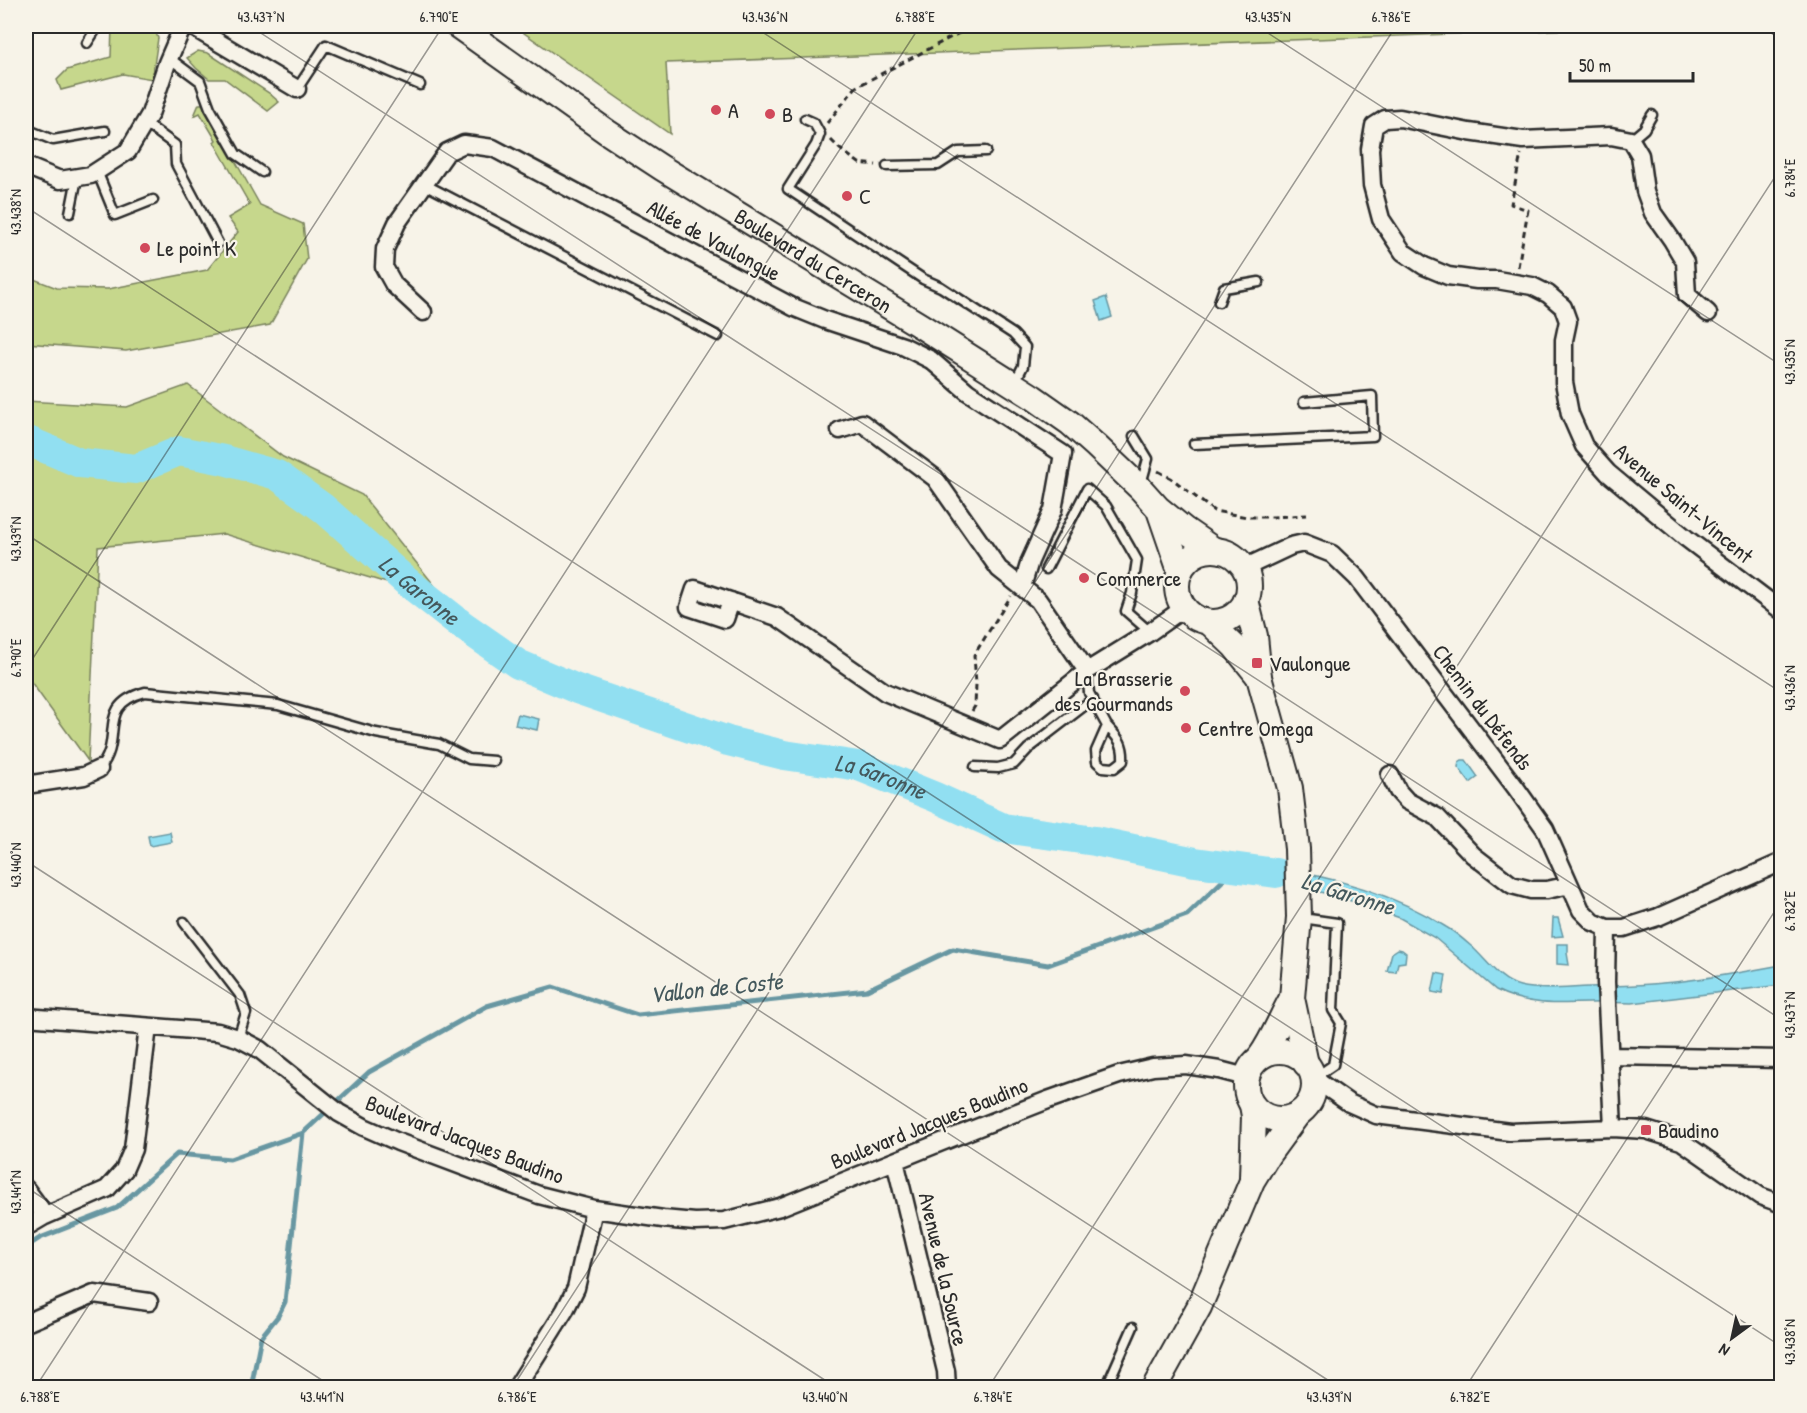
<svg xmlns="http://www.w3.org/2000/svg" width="1807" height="1413" font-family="'Patrick Hand',sans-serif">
<rect width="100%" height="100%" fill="#f7f3e8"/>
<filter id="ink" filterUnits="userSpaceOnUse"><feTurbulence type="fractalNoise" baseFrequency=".0167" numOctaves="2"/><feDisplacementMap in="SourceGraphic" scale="12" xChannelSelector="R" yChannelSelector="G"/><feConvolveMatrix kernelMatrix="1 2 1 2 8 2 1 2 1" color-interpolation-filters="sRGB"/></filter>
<g filter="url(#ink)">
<path fill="#c6d78c" stroke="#78815c" stroke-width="1.5" d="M 113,26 L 153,26 L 158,38 L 152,79 L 123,74 L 61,90 L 57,80 L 67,70 L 111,57 L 112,27 Z
M 514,26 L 1641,26 L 1533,31 L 666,63 L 670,134 Z
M 198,51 L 208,53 L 269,93 L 279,102 L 268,111 L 225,79 L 209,79 L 196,68 L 187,58 Z
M 199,104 L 203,104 L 260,205 L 303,224 L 307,259 L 270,325 L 126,351 L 26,343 L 26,276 L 57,288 L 108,289 L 207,270 L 238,232 L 228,218 L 250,205 L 214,142 L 216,140 L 200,113 L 194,116 Z
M 188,385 L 283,457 L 362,495 L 447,601 L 224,534 L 98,547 L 88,761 L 26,675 L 26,401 L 127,407 Z"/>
<path fill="#91dff1" stroke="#6897a2" stroke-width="1.5" d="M 1106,297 L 1112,317 L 1101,321 L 1095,301 Z
M 518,714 L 539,719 L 537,730 L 515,725 Z
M 1462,760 L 1466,760 L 1478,777 L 1470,783 L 1458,767 L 1459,762 Z
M 170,832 L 172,842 L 150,846 L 148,836 Z
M 1253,865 C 1319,873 1389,890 1446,927 C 1455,932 1463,939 1471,946 C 1486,959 1499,981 1520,986 C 1542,991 1565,988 1588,987 C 1619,986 1651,985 1683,981 C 1716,977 1749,971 1781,965 L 1781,985 L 1632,1003 C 1586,1000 1538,1012 1496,990 L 1435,938 L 1400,918 L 1334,895 L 1285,885 L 1262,878 L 1237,867 Z
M 1553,918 L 1558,918 L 1563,936 L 1552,937 Z
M 1557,944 L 1568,944 L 1568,952 L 1567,953 L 1569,965 L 1557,964 Z
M 1398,949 L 1402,950 L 1406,953 L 1405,962 L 1398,963 L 1396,972 L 1387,971 L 1392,953 Z
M 1436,973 L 1446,975 L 1443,994 L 1432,992 Z"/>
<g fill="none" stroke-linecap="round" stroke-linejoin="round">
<path stroke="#6897a2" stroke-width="5" d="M 26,1247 L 40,1238 L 117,1208 L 177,1154 L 230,1159 L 303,1133 L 369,1072 L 487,1006 L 553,987 L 638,1015 L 867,990 L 953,949 L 1048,965 L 1187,915 L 1237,867
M 251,1388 L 261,1337 L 278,1316 L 285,1302 L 303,1133"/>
<path stroke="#91dff1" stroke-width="30" id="s1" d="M 26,440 L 80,463 L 136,469 L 179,451 L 224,460 L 277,475 L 323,508 L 406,581 L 462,625 L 518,664 L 577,689 L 728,741 L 784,755 L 859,766 L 935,797 L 1003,828 L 1095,841 L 1195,862 L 1276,873"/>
<defs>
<path id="service" d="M 87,43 L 98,26
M 169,58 L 200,81 L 210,108 L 236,154 L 262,172
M 297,89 L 326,45 L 420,85
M 805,119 L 814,123 L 820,134 L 816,145 L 788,189 L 923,279 L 941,287 L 1013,334 L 1025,347 L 1023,366 L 1014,384
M 145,123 L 175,145 L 176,164 L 218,243
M 26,129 L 53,140 L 105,131
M 1631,140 L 1644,129 L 1652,115
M 887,166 L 938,165 L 958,152 L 986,151
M 97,171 L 115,215 L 153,200
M 424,184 L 718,336
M 70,213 L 77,178
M 1219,302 L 1224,288 L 1259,282
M 1134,436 L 1148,459 L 1141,484
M 1194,444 L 1373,436 L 1372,396 L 1304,402
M 1046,569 L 1087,489 L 1106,506 L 1137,560 L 1132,593 L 1126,611 L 1150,632
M 1087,671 L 1089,693 L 1107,726 L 1096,751 L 1097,762 L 1103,767 L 1114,768 L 1123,761 C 1124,743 1118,738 1107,726
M 975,767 L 998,768 L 1014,764 L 1028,749 L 1093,699
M 99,769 C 126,739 94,706 145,692 L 278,705 L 376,733 L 439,744 L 469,759 L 494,761
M 1302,918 L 1337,923 L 1333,1010 L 1341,1023 L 1333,1065 L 1314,1078
M 184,922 L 240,995 L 246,1013 L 238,1038
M 1106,1388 L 1133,1327"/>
<path id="minor" d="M 191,26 L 297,89
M 26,166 L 60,180 L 91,175 L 128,151 L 150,114 L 167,63 L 183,26
M 423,312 L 394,285 L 384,267 L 385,249 L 397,223 L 447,152 L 464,144 L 493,148 L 793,307 L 825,320 L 903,346 L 931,360 L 968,392 L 1063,454 L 1053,510 L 1030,561 L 1022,587
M 1708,313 L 1687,295 L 1685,262 L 1672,240 L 1653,213 L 1645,191 L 1640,155 L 1631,140 L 1611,136 L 1523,140 L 1469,132 L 1400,118 L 1385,119 L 1374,126 L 1370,149 L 1372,185 L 1381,219 L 1403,252 L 1424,266 L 1448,276 L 1477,280 L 1497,280 L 1532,286 L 1548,294 L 1563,307 L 1568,321 L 1564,340 L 1564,382 L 1570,414 L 1584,446 L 1608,473 L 1686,538 L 1782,611
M 840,430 L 862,423 L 935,478 L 999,569 L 1038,600 L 1087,671
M 1244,568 L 1291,546 L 1304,543 L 1332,554 L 1357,578 L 1516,788 L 1545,829 L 1581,910 L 1593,922 L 1607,928 L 1606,982 L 1613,1128
M 731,601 L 725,619 L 689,607 L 695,589 L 777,617 L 885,692 L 1000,740 L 1087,671 L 1150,632 L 1184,608
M 1390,775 L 1398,791 L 1407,801 L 1437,817 L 1473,855 L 1512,885 L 1531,890 L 1547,890 L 1570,885
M 26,785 L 84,776 L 99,769
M 1607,928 L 1624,928 L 1658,917 L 1782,862
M 26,1017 L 218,1032 L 238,1038 L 259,1049 L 339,1113 L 364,1127 L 398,1142 L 539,1195 L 594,1209 L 663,1219 L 695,1222 L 724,1221 L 780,1207 L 974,1129 L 1048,1100 L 1119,1075 L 1153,1067 L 1186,1065 L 1219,1070 L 1246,1077
M 1611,1056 L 1782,1059
M 1313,1078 L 1349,1103 L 1376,1115 L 1510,1132 L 1613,1128 L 1646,1130 L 1681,1141 L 1760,1196 L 1782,1204
M 895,1161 L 946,1371 L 947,1388
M 26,1189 L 40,1208 L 43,1217
M 26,1227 L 43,1217 L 107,1189 L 124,1170 L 133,1149 L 148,1027
M 26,1323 L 94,1294 L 149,1302
M 516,1388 L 565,1310 L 576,1288 L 594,1209"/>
<g id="secondary">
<path id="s2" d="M 458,26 L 607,132 L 662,168 L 921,326 L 1033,397 L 1070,423 L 1096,446 L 1140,488 L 1158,508 L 1185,530 L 1214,550"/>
<path d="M 1159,510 L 1180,571"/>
<circle cx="1213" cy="586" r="36"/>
<path d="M 1246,600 L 1255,636 L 1259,677 L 1290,788 L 1297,849 L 1299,917 L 1292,998 L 1306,1064"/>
<path d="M 1209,622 L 1234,646 L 1259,677"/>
<circle cx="1280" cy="1085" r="34"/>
<path d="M 1260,1057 C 1274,1037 1280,1019 1292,998"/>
<path d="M 1252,1105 L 1254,1116 L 1252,1178"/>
<path d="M 1154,1388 L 1199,1307 L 1252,1181 L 1268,1155 L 1298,1114"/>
</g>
</defs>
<use href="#service" stroke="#2b2b2b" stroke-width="13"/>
<use href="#minor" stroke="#2b2b2b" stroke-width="21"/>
<use href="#secondary" stroke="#2b2b2b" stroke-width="28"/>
<path stroke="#2b2b2b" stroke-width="3" stroke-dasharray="6 4.5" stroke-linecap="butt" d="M 827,123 L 856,87 L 963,31 L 967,26
M 831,140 L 840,149 L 859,163 L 876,165
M 1518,267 L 1528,210 L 1511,204 L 1521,154
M 1158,471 L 1171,478 L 1214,511 L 1247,517 L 1273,517 L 1307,515
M 972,711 L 975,706 L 976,684 L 974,655 L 1011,596"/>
<use href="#service" stroke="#f7f3e8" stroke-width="8"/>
<use href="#minor" stroke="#f7f3e8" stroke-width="16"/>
<use href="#secondary" stroke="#f7f3e8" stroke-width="24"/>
</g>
</g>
<path fill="none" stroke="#2b2b2b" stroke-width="1.5" stroke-opacity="0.45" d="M 250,26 L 1782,1020M 753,26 L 1782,693M 1257,26 L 1782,366M 1760,26 L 1782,40M 26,207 L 1782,1347M 26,534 L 1340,1388M 26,669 L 443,26M 26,861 L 837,1388M 26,1187 L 334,1388M 35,1388 L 920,26M 512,1388 L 1396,26M 988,1388 L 1782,166M 1465,1388 L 1782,900"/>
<g fill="#d1495b" stroke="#f7f3e8" stroke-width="2">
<circle cx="716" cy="110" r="6"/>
<circle cx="770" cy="114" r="6"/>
<circle cx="847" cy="196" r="6"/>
<circle cx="145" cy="248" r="6"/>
<circle cx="1084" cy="578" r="6"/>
<rect x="1251" y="657" width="12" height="12" rx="3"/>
<circle cx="1185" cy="691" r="6"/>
<circle cx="1186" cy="728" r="6"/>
<rect x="1640" y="1124" width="12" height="12" rx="3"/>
</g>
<g text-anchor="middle" stroke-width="4.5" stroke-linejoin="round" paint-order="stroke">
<g font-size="22" fill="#2b2b2b" stroke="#f7f3e8" text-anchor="start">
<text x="728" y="118">A</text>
<text x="782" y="122">B</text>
<text x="859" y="204">C</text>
<text x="157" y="256">Le point K</text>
<text x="1096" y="586">Commerce</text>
<text x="1269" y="671">Vaulongue</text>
<text x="1173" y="686" text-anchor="end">La Brasserie<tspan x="1173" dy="25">des Gourmands</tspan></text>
<text x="1198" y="736">Centre Omega</text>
<text x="1658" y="1138">Baudino</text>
</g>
<g font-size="22" fill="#2b2b2b" stroke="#f7f3e8">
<text transform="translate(714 240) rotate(28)" y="8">Allée de Vaulongue</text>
<text dy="8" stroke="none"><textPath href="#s2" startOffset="426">Boulevard du Cerceron</textPath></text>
<text transform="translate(1684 503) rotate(40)" y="8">Avenue Saint-Vincent</text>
<text transform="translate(1483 707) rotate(53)" y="8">Chemin du Défends</text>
<text transform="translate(929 1123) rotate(-22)" y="8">Boulevard Jacques Baudino</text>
<text transform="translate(465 1139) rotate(21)" y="8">Boulevard Jacques Baudino</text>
<text transform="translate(944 1269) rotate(77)" y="8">Avenue de la Source</text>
</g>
<g font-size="24" font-style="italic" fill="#44585c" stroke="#f7f3e8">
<text dy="8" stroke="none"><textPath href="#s1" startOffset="446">La Garonne</textPath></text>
<text dy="8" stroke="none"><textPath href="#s1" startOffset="950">La Garonne</textPath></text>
<text transform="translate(1348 894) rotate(17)" y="8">La Garonne</text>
<text transform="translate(716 988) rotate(-6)" y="8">Vallon de Coste</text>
</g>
</g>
<rect width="1807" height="1413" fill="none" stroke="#f7f3e8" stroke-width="66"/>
<g transform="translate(1732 1338) rotate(213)" stroke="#f7f3e8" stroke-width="4.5" paint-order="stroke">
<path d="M0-4.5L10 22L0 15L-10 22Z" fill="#2b2b2b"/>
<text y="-9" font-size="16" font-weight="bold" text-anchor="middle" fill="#2b2b2b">N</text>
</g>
<path d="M1570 72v9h123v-9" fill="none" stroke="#2b2b2b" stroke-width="3"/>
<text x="1579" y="72" font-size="18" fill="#2b2b2b" stroke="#f7f3e8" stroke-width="4.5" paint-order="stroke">50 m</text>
<rect x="33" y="33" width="1741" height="1347" fill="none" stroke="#2b2b2b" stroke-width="2"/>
<g font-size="15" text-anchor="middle" fill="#2b2b2b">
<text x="261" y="22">43.437°N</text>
<text x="439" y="22">6.790°E</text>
<text x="765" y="22">43.436°N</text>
<text x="915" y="22">6.788°E</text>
<text x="1268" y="22">43.435°N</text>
<text x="1391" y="22">6.786°E</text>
<text transform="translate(1790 178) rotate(-90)" y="5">6.784°E</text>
<text transform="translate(16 212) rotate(-90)" y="5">43.438°N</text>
<text transform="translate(1790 362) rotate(-90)" y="5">43.435°N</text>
<text transform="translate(16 539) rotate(-90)" y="5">43.439°N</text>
<text transform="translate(16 658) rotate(-90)" y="5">6.790°E</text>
<text transform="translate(1790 688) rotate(-90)" y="5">43.436°N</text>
<text transform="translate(16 865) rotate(-90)" y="5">43.440°N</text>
<text transform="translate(1790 911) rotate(-90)" y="5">6.782°E</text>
<text transform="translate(1790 1015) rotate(-90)" y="5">43.437°N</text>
<text transform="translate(16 1192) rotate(-90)" y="5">43.441°N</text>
<text transform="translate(1790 1342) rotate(-90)" y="5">43.438°N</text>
<text x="40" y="1402">6.788°E</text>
<text x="322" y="1402">43.441°N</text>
<text x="517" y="1402">6.786°E</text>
<text x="825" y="1402">43.440°N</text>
<text x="993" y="1402">6.784°E</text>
<text x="1329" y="1402">43.439°N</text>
<text x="1470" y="1402">6.782°E</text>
</g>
</svg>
